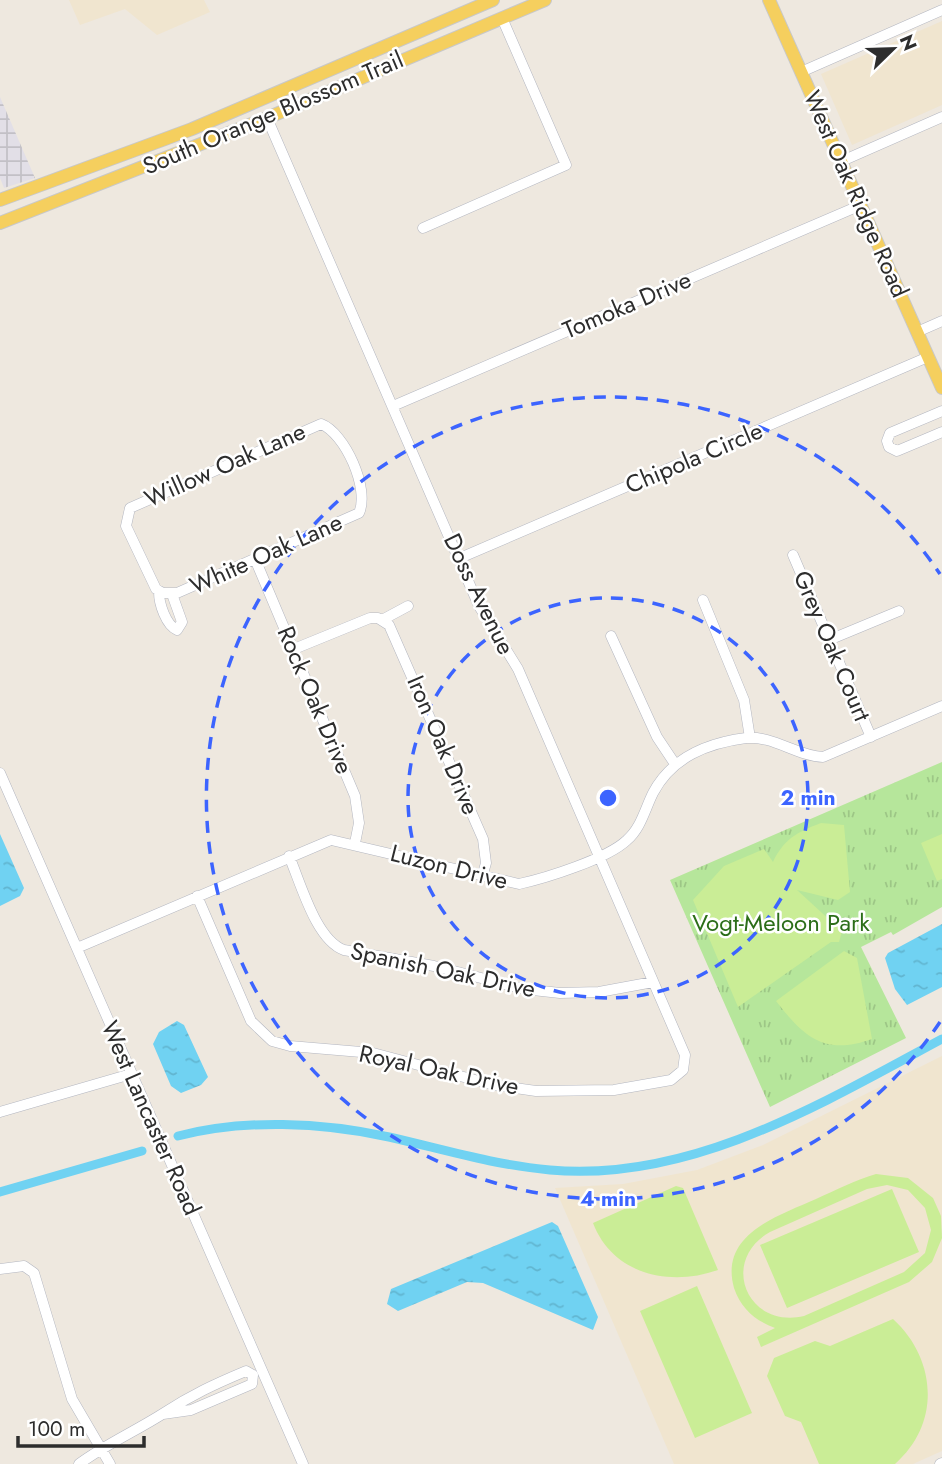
<svg xmlns="http://www.w3.org/2000/svg" width="942" height="1464" font-family="Jost,sans-serif">
<defs>
<pattern id="industrial-grid" width="8" height="8" patternUnits="userSpaceOnUse" patternTransform="scale(1.75)"><rect width="8" height="8" fill="#e2dfe7"/><path d="M0 4h8M4 0v8" fill="none" stroke="#c2c0c6"/></pattern>
<pattern id="park-tufts" width="24" height="20" patternUnits="userSpaceOnUse" patternTransform="scale(1.75)"><rect width="24" height="20" fill="#b6e69b"/><path d="M3 7l-1-3M5 7V3M7 7l1-3M15 17l-1-3M17 17v-4M19 17l1-3" fill="none" stroke="#9dc686"/></pattern>
<pattern id="water-ripples" width="26" height="14" patternUnits="userSpaceOnUse" patternTransform="scale(1.75)"><rect width="26" height="14" fill="#70d2f2"/><path d="M2 4q2-2 4 0t4 0M15 11q2-2 4 0t4 0" fill="none" stroke="#61b5d0"/></pattern>
</defs>
<rect width="100%" height="100%" fill="#eee8df"/>
<path fill="url(#industrial-grid)" d="M 0,97 L 35,178 L 4,188 L 0,178 Z"/>
<path fill="#f0e5cf" d="M 69,0 L 204,0 L 210,12 L 157,35 L 125,9 L 80,25 Z
M 942,21 L 942,105 L 852,145 L 821,74 Z
M 942,1056 L 942,1451 L 913,1464 L 674,1464 L 555,1188 L 623,1184 L 697,1170 L 763,1145 Z"/>
<path fill="url(#park-tufts)" d="M 942,762 L 942,907 L 893,935 L 891,932 L 861,947 L 906,1038 L 770,1107 L 670,880 Z"/>
<path fill="#caed96" fill-rule="evenodd" d="M 821,823 L 844,825 L 850,892 L 838,900 L 797,890 L 834,924 L 844,924 L 839,942 L 831,942 L 738,1007 L 693,900 L 724,866 L 764,849 L 773,862 C 784,839 797,832 821,823 Z
M 942,834 L 942,879 L 937,881 L 921,843 Z
M 844,951 L 857,958 L 872,1039 C 824,1056 804,1037 776,1001 Z
M 876,1174 L 908,1178 L 933,1198 L 941,1216 L 942,1238 L 932,1262 L 909,1282 L 761,1347 L 757,1337 L 775,1328 C 756,1321 741,1309 734,1288 C 719,1234 778,1216 816,1199 C 836,1190 855,1180 876,1174 ZM 887,1185 L 908,1190 L 925,1208 L 931,1230 L 925,1253 L 904,1272 L 804,1316 C 747,1329 719,1261 770,1232 L 867,1189 Z
M 676,1186 L 683,1188 L 718,1270 C 670,1287 613,1275 593,1223 Z
M 892,1189 L 919,1252 L 787,1308 L 760,1245 Z
M 697,1286 L 752,1413 L 695,1438 L 640,1311 Z
M 893,1319 C 937,1359 941,1424 895,1464 L 819,1464 L 801,1422 L 785,1416 L 767,1376 L 774,1358 L 815,1341 L 830,1346 Z"/>
<path fill="url(#water-ripples)" d="M 0,834 L 24,888 L 20,896 L 0,906 Z
M 942,924 L 942,987 L 907,1005 L 895,989 L 885,958 L 888,953 Z
M 177,1021 L 184,1025 L 208,1077 L 201,1085 L 181,1093 L 171,1086 L 153,1044 L 159,1032 Z
M 552,1222 L 558,1226 L 598,1317 L 593,1330 L 483,1283 L 467,1282 L 398,1311 L 387,1304 L 391,1289 Z"/>
<g fill="none" stroke-linecap="round" stroke-linejoin="round">
<path stroke="#70d2f2" stroke-width="9" d="M 178,1136 C 244,1119 321,1122 389,1137 C 442,1149 494,1165 550,1170 C 690,1183 823,1103 942,1039
M 0,1192 L 142,1151"/>
<defs>
<path id="minor" d="M 801,72 L 942,10
M 842,161 L 942,117
M 423,228 L 566,165 L 502,18
M 917,332 L 942,321
M 393,406 L 861,205
M 942,411 L 890,433 L 887,441 L 889,447 L 897,451 L 942,432
M 321,424 C 345,433 370,489 359,513 L 177,593 L 163,593 L 156,589 L 126,526 L 130,508 Z
M 793,555 L 871,737
M 460,558 L 928,357
M 255,559 L 355,796 L 359,823 L 355,843
M 159,592 C 159,604 166,625 177,630 L 182,622 L 172,594
M 703,600 L 744,700 L 750,738
M 382,620 L 408,606
M 611,636 L 657,737 L 675,764
M 829,640 L 899,611
M 294,649 L 370,618 L 378,618 L 389,625 L 483,839 L 486,863 L 482,877
M 0,773 L 303,1464
M 289,856 C 301,884 316,940 344,950 L 434,966 L 524,989 L 560,993 L 599,992 L 653,982
M 197,896 L 251,1021 L 272,1041 L 290,1046 L 373,1053 L 494,1085 L 536,1091 L 614,1090 L 671,1080 L 683,1070 L 685,1055 L 518,669 L 479,606 L 267,118
M 77,948 L 331,840 L 519,884 C 546,878 607,859 627,840 C 641,828 645,809 653,793 C 672,757 707,743 746,738 C 772,735 797,756 823,757 L 942,706
M 0,1112 L 131,1074
M 0,1269 L 24,1266 L 34,1273 L 72,1399 L 110,1464
M 163,1414 L 191,1410 L 252,1384 L 253,1375
M 79,1464 C 106,1444 136,1431 164,1413 C 191,1395 215,1384 246,1371 L 253,1375
M 940,1464 L 942,1463"/>
<path id="major" d="M 769,0 L 942,388
M 0,200 L 192,129 L 493,0
M 0,223 L 267,118 L 545,0"/>
</defs>
<use href="#minor" stroke="#b3b6c0" stroke-width="11"/>
<use href="#major" stroke="#c8c8c8" stroke-width="14"/>
<use href="#minor" stroke="#fff" stroke-width="10"/>
<use href="#major" stroke="#f5cf5e" stroke-width="12"/>
</g>
<g fill="none" stroke="#3c64ff" stroke-width="3.5" stroke-dasharray="12 9">
<circle cx="608" cy="798" r="200"/>
<path d="M940 1022A401 401 0 1 1 940 574"/>
</g>
<g text-anchor="middle" stroke-width="5" stroke-linejoin="round" paint-order="stroke">
<g font-size="24" fill="#2d2d2d" stroke="#fff">
<text transform="translate(273 113) rotate(-23)" y="8">South Orange Blossom Trail</text>
<text transform="translate(856 194) rotate(66)" y="8">West Oak Ridge Road</text>
<text transform="translate(627 305) rotate(-23)" y="8">Tomoka Drive</text>
<text transform="translate(694 458) rotate(-23)" y="8">Chipola Circle</text>
<text transform="translate(225 465) rotate(-24)" y="8">Willow Oak Lane</text>
<text transform="translate(266 554) rotate(-24)" y="8">White Oak Lane</text>
<text transform="translate(479 594) rotate(64)" y="8">Doss Avenue</text>
<text transform="translate(832 646) rotate(67)" y="8">Grey Oak Court</text>
<text transform="translate(315 700) rotate(67)" y="8">Rock Oak Drive</text>
<text transform="translate(443 745) rotate(67)" y="8">Iron Oak Drive</text>
<text transform="translate(449 867) rotate(14)" y="8">Luzon Drive</text>
<text transform="translate(443 970) rotate(12)" y="8">Spanish Oak Drive</text>
<text transform="translate(439 1070) rotate(12)" y="8">Royal Oak Drive</text>
<text transform="translate(151 1118) rotate(66)" y="8">West Lancaster Road</text>
</g>
<g font-size="24" fill="#2c6e19" stroke="#fff">
<text x="781" y="931">Vogt-Meloon Park</text>
</g>
</g>
<circle cx="608" cy="798" r="10" fill="#3c64ff" stroke="#fff" stroke-width="3.5"/>
<g font-size="21" text-anchor="middle" font-weight="bold" fill="#3c64ff" stroke="#fff" stroke-width="5" stroke-linejoin="round" paint-order="stroke">
<text x="808" y="805">2 min</text>
<text x="608" y="1206">4 min</text>
</g>
<g transform="translate(893 49) rotate(67)" stroke="#ffffff" stroke-width="5" paint-order="stroke">
<path d="M0-5L12 26L0 18L-12 26Z" fill="#2d2d2d"/>
<text y="-10" font-size="19" font-weight="bold" text-anchor="middle" fill="#2d2d2d">N</text>
</g>
<path d="M18 1436v10h126v-10" fill="none" stroke="#2d2d2d" stroke-width="3.5"/>
<text x="28" y="1436" font-size="21" fill="#2d2d2d" stroke="#ffffff" stroke-width="5" paint-order="stroke">100 m</text>
</svg>
